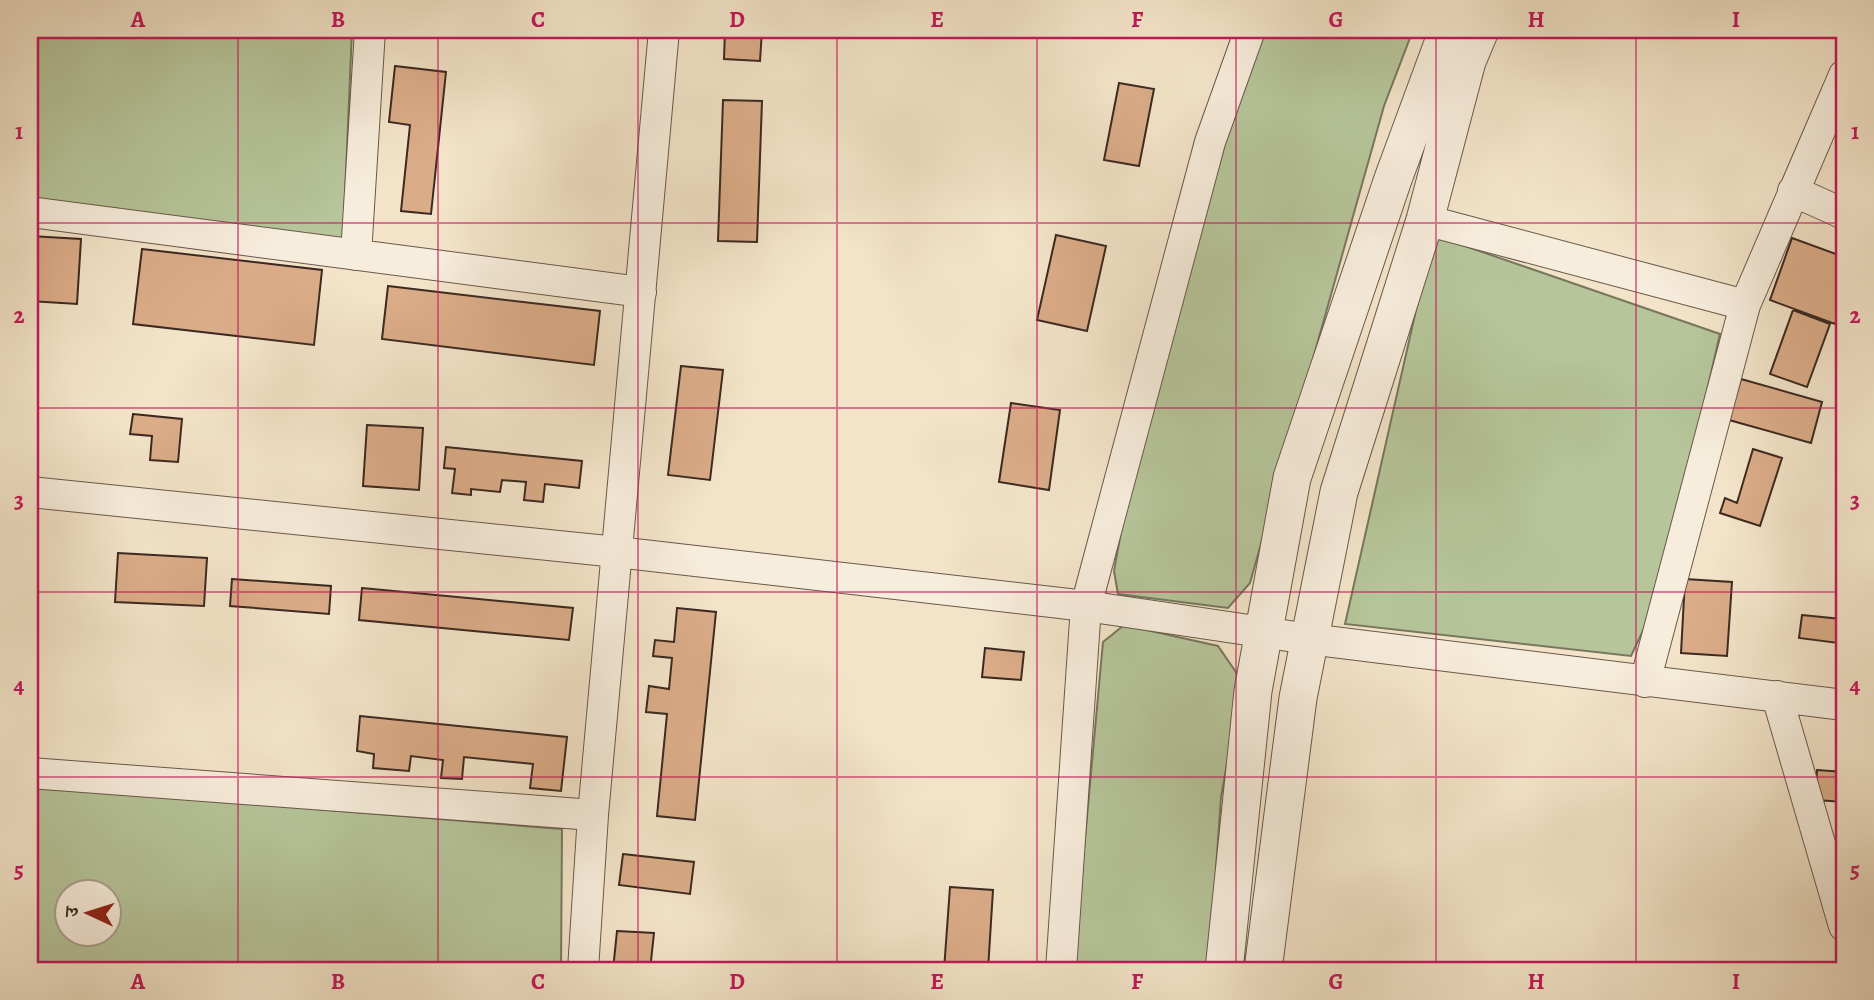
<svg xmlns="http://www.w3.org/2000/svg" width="1874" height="1000" font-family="Alegreya,'Noto Serif Devanagari',serif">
<rect width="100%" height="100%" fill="#f3e4c9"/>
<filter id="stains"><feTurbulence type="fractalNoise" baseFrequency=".00286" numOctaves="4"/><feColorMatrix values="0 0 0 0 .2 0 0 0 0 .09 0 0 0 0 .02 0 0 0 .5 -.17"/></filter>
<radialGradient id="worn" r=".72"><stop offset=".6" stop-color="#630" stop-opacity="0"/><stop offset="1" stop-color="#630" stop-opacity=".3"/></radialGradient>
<path fill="#b6c59a" stroke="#78775e" stroke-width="2" fill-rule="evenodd" d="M 30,30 L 352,30 L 343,243 L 30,202 Z
M 1259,30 L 1413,30 L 1384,106 L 1250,583 L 1228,608 L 1118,594 L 1114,571 L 1145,398 Z
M 1433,235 L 1720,334 L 1660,595 L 1631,656 L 1345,624 Z
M 1124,625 L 1218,646 L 1242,681 L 1221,797 L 1209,970 L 1073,970 L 1103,642 Z
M 30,786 L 562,829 L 561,970 L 30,970 ZM 66,892 L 108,892 L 108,934 L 66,934 Z"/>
<path fill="#dbac88" stroke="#3b2921" stroke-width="2" d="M 725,30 L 762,30 L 760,61 L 724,59 Z
M 395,66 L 446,72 L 431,214 L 401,211 L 410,125 L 389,122 Z
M 1119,83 L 1154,89 L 1139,166 L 1104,160 Z
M 723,100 L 762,101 L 757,242 L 718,241 Z
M 1056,235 L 1106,246 L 1087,331 L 1037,320 Z
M 30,236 L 81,239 L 77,304 L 30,301 Z
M 1792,238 L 1844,257 L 1844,298 L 1835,324 L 1770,300 Z
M 142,249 L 322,270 L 314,345 L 133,324 Z
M 388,286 L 600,311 L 594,365 L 382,339 Z
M 1793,310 L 1830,324 L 1807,387 L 1770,374 Z
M 681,366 L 723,370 L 710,480 L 668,475 Z
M 1741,379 L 1822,402 L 1811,443 L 1729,420 Z
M 1011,403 L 1060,410 L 1049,490 L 999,482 Z
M 133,414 L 182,419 L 178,462 L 150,460 L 152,436 L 130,434 Z
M 367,425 L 423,428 L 419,490 L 363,486 Z
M 446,447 L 582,461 L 579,488 L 545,484 L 543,502 L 524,500 L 526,482 L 502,480 L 500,492 L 471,489 L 471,495 L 452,493 L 455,469 L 444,468 Z
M 1753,449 L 1782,458 L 1760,526 L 1720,513 L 1725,498 L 1737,503 Z
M 118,553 L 207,558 L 204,606 L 115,602 Z
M 232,579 L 331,586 L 329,614 L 230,606 Z
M 1685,579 L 1732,582 L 1727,656 L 1681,653 Z
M 362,588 L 573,608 L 569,640 L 359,620 Z
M 677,608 L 716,612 L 695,820 L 657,816 L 667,714 L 646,712 L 649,686 L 669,689 L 672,658 L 653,656 L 655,640 L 674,642 Z
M 1802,615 L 1841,619 L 1838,643 L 1799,638 Z
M 985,648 L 1024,652 L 1021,680 L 982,677 Z
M 360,716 L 567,737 L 561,791 L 530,788 L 533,764 L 464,757 L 462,779 L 441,778 L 443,760 L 411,756 L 409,771 L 373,768 L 374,754 L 357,751 Z
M 1817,770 L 1844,772 L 1844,802 L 1816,800 Z
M 623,854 L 694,862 L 690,894 L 619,885 Z
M 950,887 L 993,890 L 988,970 L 944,970 Z
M 617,931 L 654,933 L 650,970 L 613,970 Z"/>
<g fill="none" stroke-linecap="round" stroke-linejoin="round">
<defs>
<path id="minor" d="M 1793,191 L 1844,214
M 30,212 L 641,292
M 1425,220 L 1745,305
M 356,255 L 370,30
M 30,492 L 617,552 L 1086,606 L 1309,639 L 1844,705
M 1645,682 L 1745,305 L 1844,75
M 1777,696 L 1844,926
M 30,773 L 593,815
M 583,970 L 593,815 L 664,30
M 1061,970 L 1086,606 L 1210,142 L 1250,30"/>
<path id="tertiary" d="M 1224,970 L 1253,691 L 1292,478 L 1393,179 L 1448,30
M 1263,970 L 1298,698 L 1339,492 L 1425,220 L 1467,61 L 1480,30"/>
</defs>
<use href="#minor" stroke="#69584b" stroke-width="32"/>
<use href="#tertiary" stroke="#69584b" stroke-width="39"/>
<use href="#minor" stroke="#f7eddc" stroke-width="30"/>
<use href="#tertiary" stroke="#f7eddc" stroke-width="37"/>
</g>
<path fill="none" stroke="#c2185b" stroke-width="2" stroke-opacity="0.55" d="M 238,30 L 238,970M 438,30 L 438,970M 638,30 L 638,970M 837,30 L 837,970M 1037,30 L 1037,970M 1236,30 L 1236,970M 1436,30 L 1436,970M 1636,30 L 1636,970M 30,223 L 1844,223M 30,408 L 1844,408M 30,592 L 1844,592M 30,777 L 1844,777"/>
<rect width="1874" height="1000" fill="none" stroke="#f3e4c9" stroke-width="77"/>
<g transform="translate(88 913) rotate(274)"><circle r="33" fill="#f7eddc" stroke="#ac9f91" stroke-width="2"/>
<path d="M0-5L12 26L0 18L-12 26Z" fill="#8f2418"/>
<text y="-10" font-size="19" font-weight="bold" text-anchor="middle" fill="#3b2921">उ</text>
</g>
<rect x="38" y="38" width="1798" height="924" fill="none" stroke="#c2185b" stroke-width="2.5"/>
<g font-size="23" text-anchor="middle" font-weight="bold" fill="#c2185b">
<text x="138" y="27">A</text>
<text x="338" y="27">B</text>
<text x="538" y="27">C</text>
<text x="737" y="27">D</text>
<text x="937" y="27">E</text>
<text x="1137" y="27">F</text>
<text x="1336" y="27">G</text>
<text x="1536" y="27">H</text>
<text x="1736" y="27">I</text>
<text x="19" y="139">1</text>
<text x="1855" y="139">1</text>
<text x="19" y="323">2</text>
<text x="1855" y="323">2</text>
<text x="19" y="508">3</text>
<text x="1855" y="508">3</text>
<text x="19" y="693">4</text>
<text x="1855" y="693">4</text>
<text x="19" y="877">5</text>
<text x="1855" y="877">5</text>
<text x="138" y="989">A</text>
<text x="338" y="989">B</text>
<text x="538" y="989">C</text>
<text x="737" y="989">D</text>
<text x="937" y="989">E</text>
<text x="1137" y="989">F</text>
<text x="1336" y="989">G</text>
<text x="1536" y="989">H</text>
<text x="1736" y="989">I</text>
</g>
<rect width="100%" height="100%" filter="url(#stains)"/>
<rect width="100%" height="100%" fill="url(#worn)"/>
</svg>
